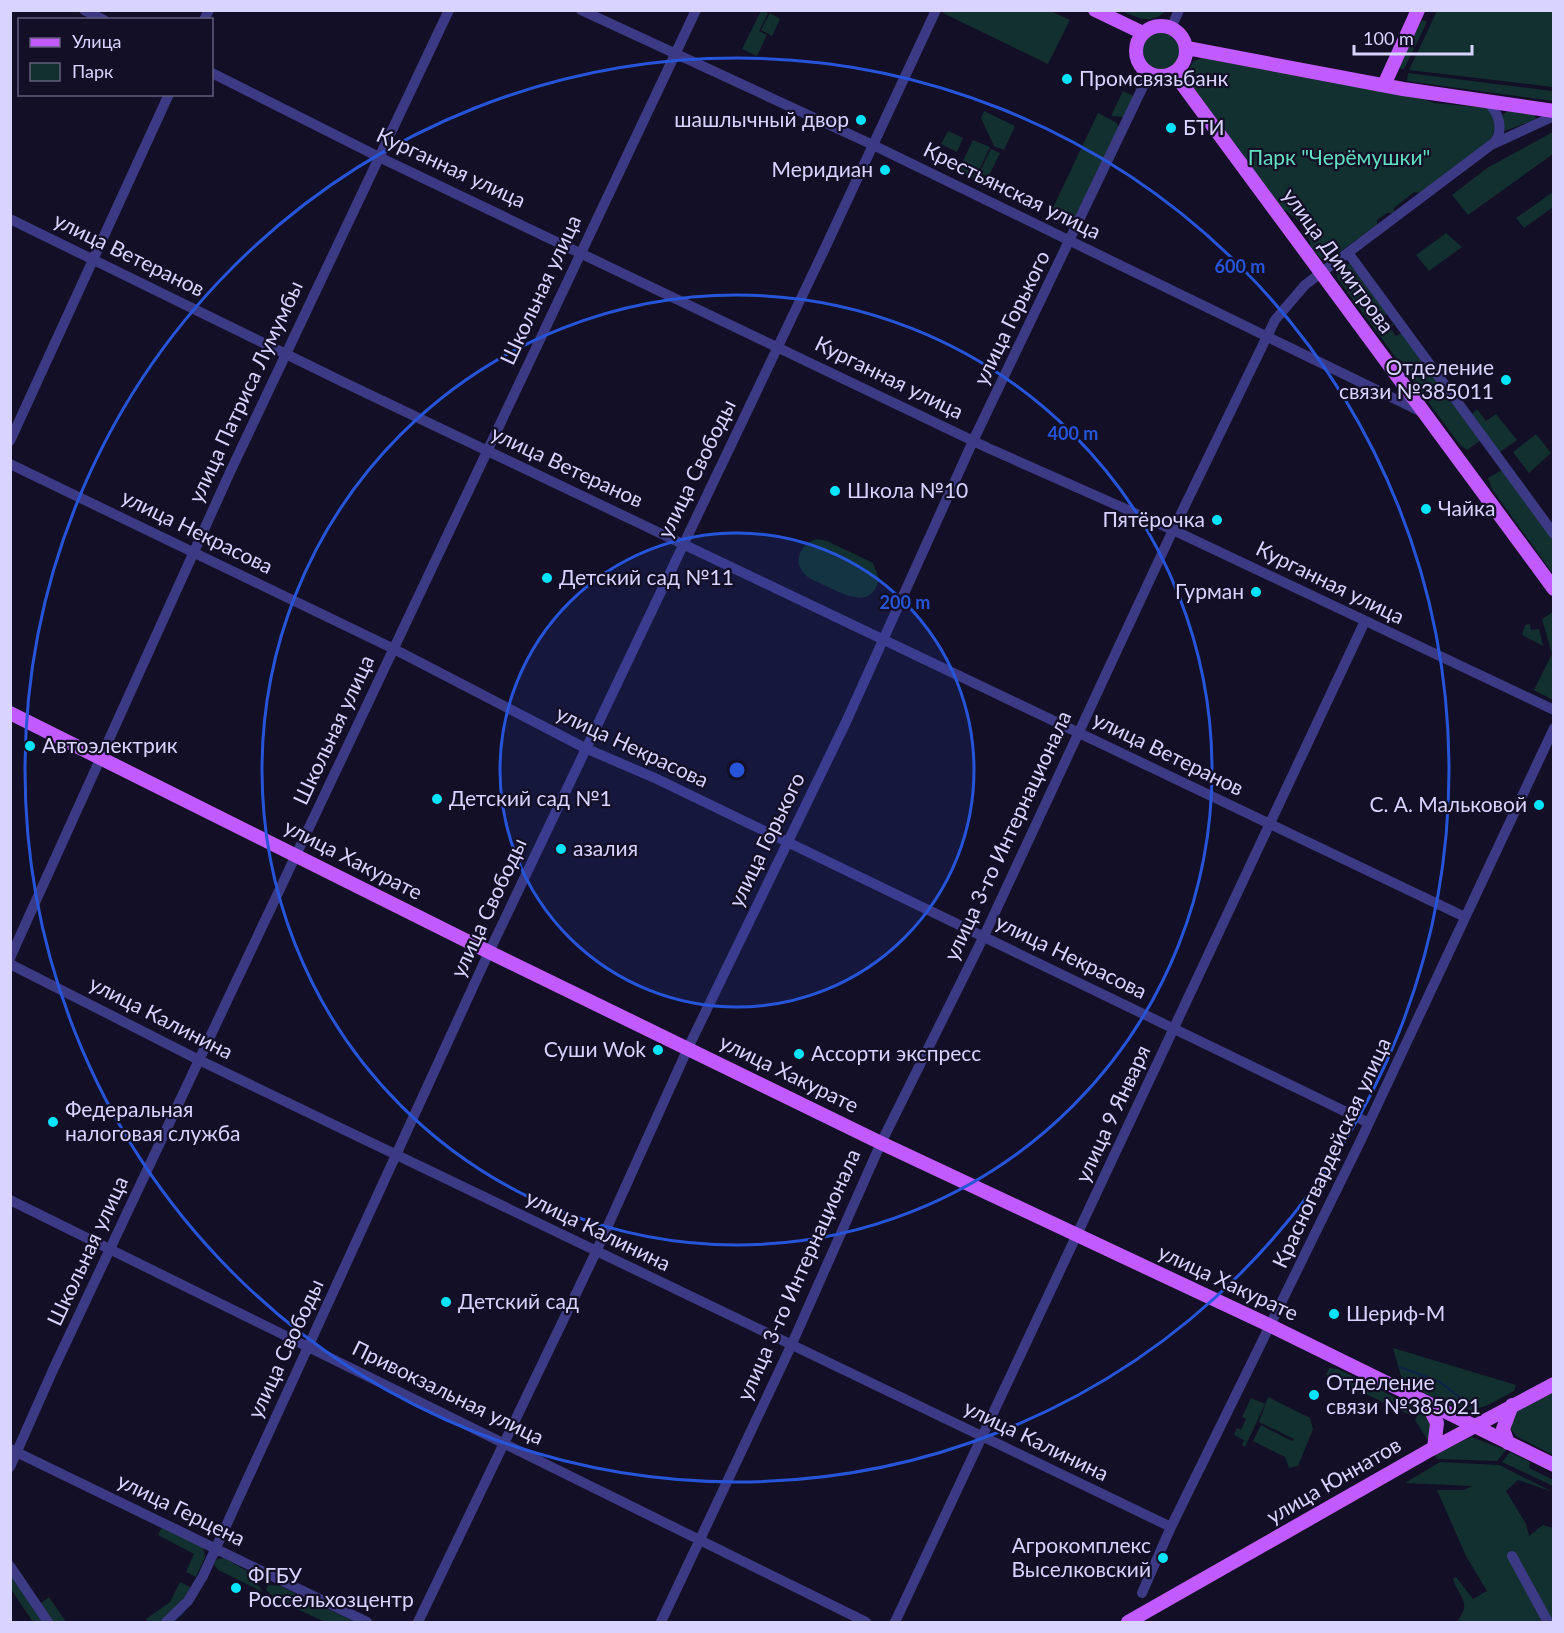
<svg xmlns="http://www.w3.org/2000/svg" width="1564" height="1633" font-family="Lato,sans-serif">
<rect width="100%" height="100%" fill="#130f26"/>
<path fill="#12302f" d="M 761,11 L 768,13 L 759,31 L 767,35 L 757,56 L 742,49 Z
M 944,11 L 1051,11 L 1070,20 L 1048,64 L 943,13 Z
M 1122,11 L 1165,11 C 1153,25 1137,18 1122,11 Z
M 1437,11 L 1553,11 L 1553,87 L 1409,70 Z
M 770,13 L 780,19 L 772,36 L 761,30 Z
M 1423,20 L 1427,22 L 1404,69 L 1397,68 L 1415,30 Z
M1141 51a20 20 0 1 1 40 0a20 20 0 1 1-40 0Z
M 1202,58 L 1421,98 L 1434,103 L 1488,108 L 1496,124 L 1491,141 L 1422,193 L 1414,192 L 1394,208 L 1394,213 L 1387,213 L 1377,220 L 1377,225 L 1335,255 L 1322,259 L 1311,249 C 1311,234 1296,215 1282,209 L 1190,83 L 1189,69 L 1194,61 Z
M 1408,73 L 1553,91 L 1553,101 L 1407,81 Z
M 1123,91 L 1133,96 L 1124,117 L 1111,116 Z
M 1509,110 L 1534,114 L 1536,119 L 1505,131 L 1500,117 Z
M 984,111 L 1015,126 L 1004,150 L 994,146 L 981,118 Z
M 1098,113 L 1117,123 L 1119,129 L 1074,225 L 1050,214 Z
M 948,131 L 963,138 L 957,152 L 941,144 Z
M 1553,132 L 1553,154 L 1468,215 L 1452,195 L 1487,168 Z
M 973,140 L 990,147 L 975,179 L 958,171 Z
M 991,149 L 1000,153 L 988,177 L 979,173 Z
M 1553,192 L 1553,207 L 1524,228 L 1516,218 Z
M 1446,233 L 1462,247 L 1429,271 L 1416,255 Z
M 1344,264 L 1350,264 L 1387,313 L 1383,318 L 1388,325 L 1395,323 L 1390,328 L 1396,336 L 1402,333 L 1480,441 L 1467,450 L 1460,445 L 1337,278 L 1338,269 Z
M 1477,409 L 1486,421 L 1496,414 L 1517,440 L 1500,452 L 1471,415 Z
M 1536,434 L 1551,453 L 1529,473 L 1513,452 Z
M 1502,470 L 1553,540 L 1553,574 L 1492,489 L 1488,478 Z
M 817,539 L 827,541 L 873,563 L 879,579 C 872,610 845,595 826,586 C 818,582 807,579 802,571 C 793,558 803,542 817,539 Z
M 1553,612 L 1553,700 L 1534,690 L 1552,654 L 1542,619 Z
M 1530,624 L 1531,630 L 1539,629 L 1543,646 L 1522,635 L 1525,625 Z
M 1393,1348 L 1516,1385 L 1514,1391 L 1486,1406 L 1471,1410 L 1455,1407 L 1403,1383 Z
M 1329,1368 L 1338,1369 L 1416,1408 L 1412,1416 L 1326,1375 Z
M 1549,1391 L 1553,1394 L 1553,1455 L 1516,1436 L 1511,1429 L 1514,1413 Z
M 1268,1397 L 1310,1418 L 1313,1429 L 1298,1466 L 1289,1468 L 1285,1457 L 1253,1441 L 1261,1425 L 1292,1441 L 1294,1439 L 1259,1422 Z
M 1251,1398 L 1265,1404 L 1245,1447 L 1242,1445 L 1244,1440 L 1234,1435 L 1237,1428 L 1241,1430 L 1246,1419 L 1242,1417 Z
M 1421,1409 L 1430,1414 L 1435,1423 L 1429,1442 L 1415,1420 Z
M 1471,1437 L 1506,1450 L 1497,1461 L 1437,1459 L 1435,1455 Z
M 1510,1452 L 1530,1462 L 1529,1468 L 1553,1480 L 1553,1486 L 1502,1462 Z
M 1440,1462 L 1499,1465 L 1553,1492 L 1518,1480 L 1506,1491 L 1526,1524 L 1529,1536 L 1543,1525 L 1553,1528 L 1553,1622 L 1457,1622 C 1472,1601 1460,1600 1453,1579 L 1456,1577 L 1473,1599 L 1487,1591 L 1466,1556 L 1437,1490 L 1464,1490 L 1472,1486 L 1405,1483 Z
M 162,1527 L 203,1546 L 205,1557 L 196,1577 L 186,1572 L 194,1554 L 158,1535 Z
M 224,1558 L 258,1577 L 257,1584 L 263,1592 L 218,1570 L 214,1564 L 217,1559 Z
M 10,1574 L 43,1622 L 33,1622 L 11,1589 Z
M 180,1582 L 190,1587 L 185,1598 L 160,1622 L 148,1622 L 146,1619 L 170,1602 Z
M 268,1585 L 280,1586 L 355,1622 L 325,1622 L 276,1599 L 266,1590 Z
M 49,1597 L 66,1622 L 53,1622 L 41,1603 Z"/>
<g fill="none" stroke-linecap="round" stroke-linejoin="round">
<path stroke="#0c2248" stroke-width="2" d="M 1400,1367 L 1440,1382 L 1474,1409
M 173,1622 L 184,1612"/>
<path stroke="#3d3a85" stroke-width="10" d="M 84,10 L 104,20
M 581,10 L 873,145 L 1422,412
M 204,20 L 209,10
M 1171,28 L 1179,10
M 212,73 L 381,158 L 988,448 L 1173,530 L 1554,710
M 1487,102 C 1499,112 1505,131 1493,144
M 10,219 L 341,381 L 1465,917
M 1349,254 L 1554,534
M 10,441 L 169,94
M 10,464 L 394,649 L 585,748 L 657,779 L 1369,1123
M 10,958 L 231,470 L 449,10
M 10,964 L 199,1060 L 1171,1527
M 10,1200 L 866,1622
M 10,1449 L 367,1622
M 10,1467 L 53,1370 L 199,1060 L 696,10
M 1512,1556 L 1548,1622
M 10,1566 L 48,1622
M 1142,1593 L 1171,1527 L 1359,1144 L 1554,728
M 166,1622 L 188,1601 L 203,1576 L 489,952 L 825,248 L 936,10
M 418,1622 L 596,1252 L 688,1048 L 846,722 L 973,441 L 1149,74
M 661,1622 L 791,1346 L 881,1143 L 984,936 L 1173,530 L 1275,320 L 1305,285 L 1491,145 L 1554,116
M 895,1622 L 1365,621"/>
<path stroke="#c25bff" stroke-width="14" d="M 1095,10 L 1143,33
M1136 51a25 25 0 1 1 50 0a25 25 0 1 1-50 0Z
M 1187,48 L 1403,89 L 1554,111
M 1174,73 L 1554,589
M 1384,85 L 1418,10
M 10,713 L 489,952 L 881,1143 L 1271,1326 L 1554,1465
M 1427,1403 L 1437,1423 L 1434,1448
M 1508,1443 L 1503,1429 L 1512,1405
M 1128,1622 L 1430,1450 L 1554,1384"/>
</g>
<circle cx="737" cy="770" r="237" fill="#2655da" fill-opacity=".12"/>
<g fill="none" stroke="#2655da" stroke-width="3">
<circle cx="737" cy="770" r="237"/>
<circle cx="737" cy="770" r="475"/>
<circle cx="737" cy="770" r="712"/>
</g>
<g fill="#00e5ff" stroke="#130f26" stroke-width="2">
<circle cx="1067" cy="79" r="6"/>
<circle cx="861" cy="120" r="6"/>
<circle cx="1171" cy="128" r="6"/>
<circle cx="885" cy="170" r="6"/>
<circle cx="1506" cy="380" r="6"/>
<circle cx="835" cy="491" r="6"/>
<circle cx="1426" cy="509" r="6"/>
<circle cx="1217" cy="520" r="6"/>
<circle cx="547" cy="578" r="6"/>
<circle cx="1256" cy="592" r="6"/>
<circle cx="30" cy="746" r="6"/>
<circle cx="437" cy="799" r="6"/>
<circle cx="1539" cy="805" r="6"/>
<circle cx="561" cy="849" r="6"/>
<circle cx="658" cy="1050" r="6"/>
<circle cx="799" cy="1054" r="6"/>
<circle cx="53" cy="1122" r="6"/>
<circle cx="446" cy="1302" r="6"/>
<circle cx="1334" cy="1314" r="6"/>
<circle cx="1314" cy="1395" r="6"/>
<circle cx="1163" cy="1558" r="6"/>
<circle cx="236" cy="1588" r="6"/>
</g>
<g text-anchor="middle" stroke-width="4.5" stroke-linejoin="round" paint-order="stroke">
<g font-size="21" fill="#d9d4ff" stroke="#130f26" text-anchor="start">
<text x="1079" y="86">Промсвязьбанк</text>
<text x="849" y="127" text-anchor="end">шашлычный двор</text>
<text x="1183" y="135">БТИ</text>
<text x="873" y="177" text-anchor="end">Меридиан</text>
<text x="1494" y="375" text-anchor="end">Отделение<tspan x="1494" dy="24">связи №385011</tspan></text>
<text x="847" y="498">Школа №10</text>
<text x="1438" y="516">Чайка</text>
<text x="1205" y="527" text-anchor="end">Пятёрочка</text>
<text x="559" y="585">Детский сад №11</text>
<text x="1244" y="599" text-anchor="end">Гурман</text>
<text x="42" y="753">Автоэлектрик</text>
<text x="449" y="806">Детский сад №1</text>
<text x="1527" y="812" text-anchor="end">С. А. Мальковой</text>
<text x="573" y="856">азалия</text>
<text x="646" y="1057" text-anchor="end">Суши Wok</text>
<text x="811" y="1061">Ассорти экспресс</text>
<text x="65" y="1117">Федеральная<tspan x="65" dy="24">налоговая служба</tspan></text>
<text x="458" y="1309">Детский сад</text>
<text x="1346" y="1321">Шериф-М</text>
<text x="1326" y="1390">Отделение<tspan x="1326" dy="24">связи №385021</tspan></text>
<text x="1151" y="1553" text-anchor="end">Агрокомплекс<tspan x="1151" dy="24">Выселковский</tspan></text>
<text x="248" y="1583">ФГБУ<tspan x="248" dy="24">Россельхозцентр</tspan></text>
</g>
<g font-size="21" fill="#5fe0c0" stroke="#130f26">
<text x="1339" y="165">Парк "Черёмушки"</text>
</g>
<g font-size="21" fill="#d9d4ff" stroke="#130f26">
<text transform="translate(451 168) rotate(25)" y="7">Курганная улица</text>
<text transform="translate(1012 191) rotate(26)" y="7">Крестьянская улица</text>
<text transform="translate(129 255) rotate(26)" y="7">улица Ветеранов</text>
<text transform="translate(1338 261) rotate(54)" y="7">улица Димитрова</text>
<text transform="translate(541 290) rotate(-65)" y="7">Школьная улица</text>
<text transform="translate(1012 318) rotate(-64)" y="7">улица Горького</text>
<text transform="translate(889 378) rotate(26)" y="7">Курганная улица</text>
<text transform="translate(246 392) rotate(-65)" y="7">улица Патриса Лумумбы</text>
<text transform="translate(567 467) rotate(25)" y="7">улица Ветеранов</text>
<text transform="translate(697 469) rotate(-64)" y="7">улица Свободы</text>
<text transform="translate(197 532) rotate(26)" y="7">улица Некрасова</text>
<text transform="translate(1330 583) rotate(26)" y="7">Курганная улица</text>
<text transform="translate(334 730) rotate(-65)" y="7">Школьная улица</text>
<text transform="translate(632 747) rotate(25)" y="7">улица Некрасова</text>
<text transform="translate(1168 754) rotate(26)" y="7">улица Ветеранов</text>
<text transform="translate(1008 836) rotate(-65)" y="7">улица 3-го Интернационала</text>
<text transform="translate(767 840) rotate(-64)" y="7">улица Горького</text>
<text transform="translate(353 860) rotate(27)" y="7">улица Хакурате</text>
<text transform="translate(489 908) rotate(-65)" y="7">улица Свободы</text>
<text transform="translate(1071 957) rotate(26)" y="7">улица Некрасова</text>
<text transform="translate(161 1018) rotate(27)" y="7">улица Калинина</text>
<text transform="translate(789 1074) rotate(26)" y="7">улица Хакурате</text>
<text transform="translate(1113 1114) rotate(-65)" y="7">улица 9 Января</text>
<text transform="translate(1332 1153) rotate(-65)" y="7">Красногвардейская улица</text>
<text transform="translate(598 1231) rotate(26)" y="7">улица Калинина</text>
<text transform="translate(88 1251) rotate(-65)" y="7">Школьная улица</text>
<text transform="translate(799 1275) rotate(-66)" y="7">улица 3-го Интернационала</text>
<text transform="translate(1228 1283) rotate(25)" y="7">улица Хакурате</text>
<text transform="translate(286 1349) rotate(-65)" y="7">улица Свободы</text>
<text transform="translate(448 1393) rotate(26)" y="7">Привокзальная улица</text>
<text transform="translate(1036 1441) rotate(26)" y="7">улица Калинина</text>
<text transform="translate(1334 1481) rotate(-30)" y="7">улица Юннатов</text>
<text transform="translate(181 1510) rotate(26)" y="7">улица Герцена</text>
</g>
</g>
<circle cx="737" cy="770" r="9" fill="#2655da" stroke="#130f26" stroke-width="3"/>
<g font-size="18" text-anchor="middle" font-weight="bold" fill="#2655da" stroke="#130f26" stroke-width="4.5" stroke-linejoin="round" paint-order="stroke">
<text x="1240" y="273">600 m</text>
<text x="1073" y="440">400 m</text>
<text x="905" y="609">200 m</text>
</g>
<rect width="1564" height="1633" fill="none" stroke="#d9d4ff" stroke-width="24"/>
<rect x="18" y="18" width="195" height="78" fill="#130f26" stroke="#625e7d" stroke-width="1.5"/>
<rect x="30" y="38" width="30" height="9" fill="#c25bff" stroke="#625e7d" stroke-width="1.5"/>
<text x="72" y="48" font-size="18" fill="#d9d4ff">Улица</text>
<rect x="30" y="63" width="30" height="18" fill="#12302f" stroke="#625e7d" stroke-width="1.5"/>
<text x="72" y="78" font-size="18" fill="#d9d4ff">Парк</text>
<path d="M1354 45v9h118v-9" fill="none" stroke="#d9d4ff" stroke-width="3"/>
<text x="1363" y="45" font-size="18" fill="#d9d4ff" stroke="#130f26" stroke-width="4.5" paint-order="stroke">100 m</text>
</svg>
